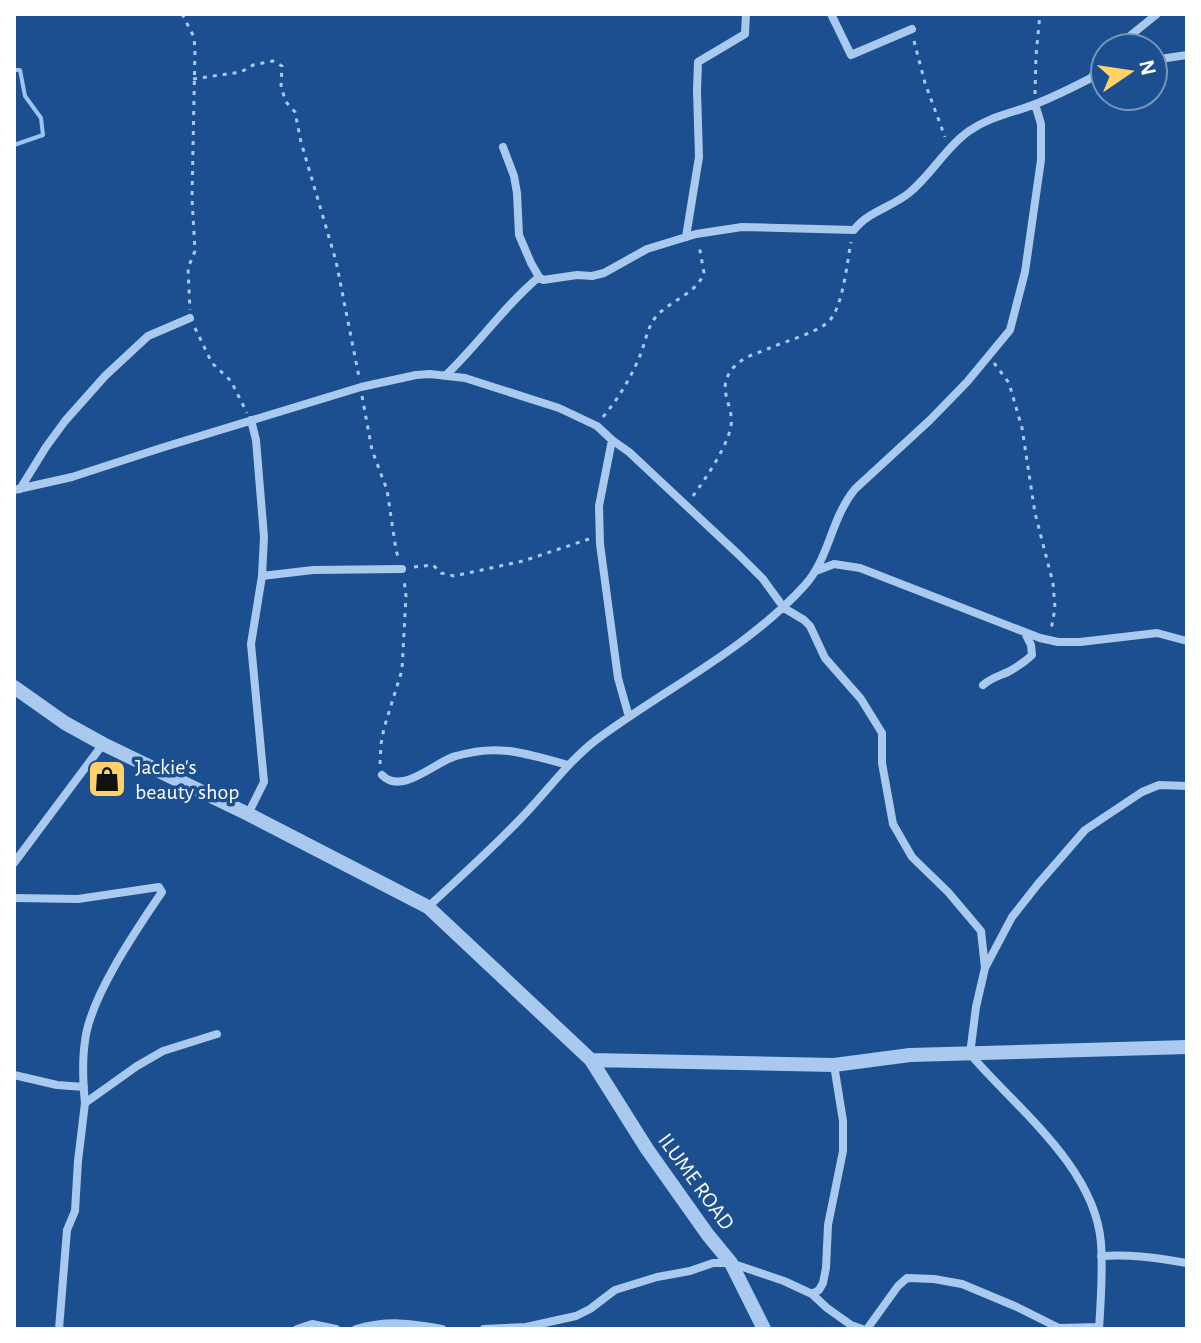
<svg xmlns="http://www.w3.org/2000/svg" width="1201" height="1343" font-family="'Alegreya Sans',sans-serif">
<rect width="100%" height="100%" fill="#1b4f8f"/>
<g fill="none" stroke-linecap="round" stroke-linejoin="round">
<path stroke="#9cc4f0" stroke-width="4" d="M 14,70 L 20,70 L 25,96 L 41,118 L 43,135 L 14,145"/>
<path stroke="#a9c9ee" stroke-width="3" stroke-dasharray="4 6" stroke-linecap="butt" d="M 182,14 L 194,37 L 195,50 L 192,198 L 195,251 L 188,268 L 190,310
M 914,41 L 925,83 L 945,137
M 193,79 L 241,72 L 253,65 L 273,61 L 282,66 L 281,87 L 286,102 L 295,112 L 301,142 L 336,261 L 359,377
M 1035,94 L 1036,55 L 1040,14
M 195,328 L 212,363 L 231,381 L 247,413
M 994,363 L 1009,383 L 1022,428 L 1035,513 L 1053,583 L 1055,608 L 1052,625 L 1049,628
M 362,396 L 372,450 L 387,490 L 396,550 L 399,560
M 603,417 C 618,399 630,379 639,358 C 645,345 646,330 655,318 C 669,300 696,295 704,273 L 699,245
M 693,496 C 705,480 728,445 731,426 C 734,403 715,390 733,368 C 742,357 758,353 770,348 C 788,340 811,335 827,323 C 843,310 847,262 851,242
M 414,567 L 433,565 L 441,573 L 454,576 L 523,561 L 589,539
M 380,764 L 381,744 L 384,728 L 402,670 L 406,596 L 404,579"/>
<path stroke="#a9c9ee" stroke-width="8" d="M 831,14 L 851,55 L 912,29
M 1115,48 L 1157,14
M 1153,60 L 1187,55
M 1093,75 L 1105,60
M 503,147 L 514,176 L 517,193 L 519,235 L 531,263 L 539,277 L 543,280 L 577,275 L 592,276 L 604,273 L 647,249 L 696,234 L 742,227 L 854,230 C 867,212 892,207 909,193 C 932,174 946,147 969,131 C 992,115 1014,113 1038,103 C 1061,94 1083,82 1105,71
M 686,237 L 699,157 L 697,90 L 698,62 L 745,34 L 746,14
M 445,376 C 478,345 504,306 539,277
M 612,440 L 599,506 L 600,544 L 618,678 L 629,717
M 20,489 L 46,447 L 65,421 L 105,376 L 148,336 L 190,318
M 14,490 L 72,477 L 161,448 L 361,387 L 416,375 L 430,374 L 465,378 L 559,408 L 597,426 L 612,440 L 629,452 L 739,555 L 763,579 L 784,608 L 804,620 L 810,626 L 825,658 L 861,699 L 882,733 L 882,763 L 893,824 L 912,857 L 948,892 L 981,931 L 985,968
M 816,571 L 834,564 L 860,568 L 1040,638 L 1058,642 L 1080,642 L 1157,633 L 1187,641
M 262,576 L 313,570 L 402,569
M 983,685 C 991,678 999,676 1008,672 C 1017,667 1025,662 1032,655 L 1031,645 L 1025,633
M 382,775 C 402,796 436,761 456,756 C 500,743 526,754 568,765
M 248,814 L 264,782 L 251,644 L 262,576 L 264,537 L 256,440 L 251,420
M 14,863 L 103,744
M 14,898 L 78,899 L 159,887 L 162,892 C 137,929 90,997 85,1041 C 82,1061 83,1083 85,1103
M 428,907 C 461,876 494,847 525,814 C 548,790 569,761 596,740 C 666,688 746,650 805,585 C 829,559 831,518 855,489 L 930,420 L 967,382 L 1010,330 L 1025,272 L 1041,160 L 1041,124 L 1035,104
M 14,1075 L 57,1085 L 84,1087
M 1101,1256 C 1134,1254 1155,1258 1187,1263
M 812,1294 L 819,1290 L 823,1283 L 826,1268 L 828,1225 L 843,1151 L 843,1121 L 834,1065
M 59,1329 L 67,1230 L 75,1211 L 78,1161 L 85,1103 L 137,1066 L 163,1051 L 217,1034
M 297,1329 L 312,1324 L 336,1329
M 356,1329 C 387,1320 411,1323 442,1329
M 484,1329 L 526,1327 L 576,1316 L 590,1309 L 615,1290 L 657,1277 L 690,1271 L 713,1263 L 731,1263 L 784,1281 L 812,1294 L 827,1308 L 851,1325 L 862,1329
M 867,1329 L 898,1286 L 907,1278 L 934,1279 L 962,1284 L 1017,1307 L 1059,1328 L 1099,1327
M 1099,1329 C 1101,1300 1103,1271 1101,1243 C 1095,1167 1016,1108 970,1054 L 976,1007 L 985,968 L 1012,917 L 1038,884 L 1085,830 L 1142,792 L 1159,785 L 1187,786"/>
<path stroke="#a9c9ee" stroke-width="14" d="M 14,687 L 65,723 L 103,744 L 248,814 L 428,907 L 591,1060 L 647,1149 L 708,1235 L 731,1263 L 764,1329
M 591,1060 L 834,1065 L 910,1055 L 1187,1047"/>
</g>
<defs>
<symbol id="shop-square" viewBox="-11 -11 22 22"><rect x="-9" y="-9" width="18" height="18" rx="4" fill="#ffd166" stroke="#1b4f8f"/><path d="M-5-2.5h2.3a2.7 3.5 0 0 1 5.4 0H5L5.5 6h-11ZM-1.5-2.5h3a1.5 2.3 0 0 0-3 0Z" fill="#111"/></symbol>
</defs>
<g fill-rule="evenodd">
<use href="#shop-square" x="85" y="757" width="44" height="44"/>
</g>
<g text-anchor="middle" stroke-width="7" stroke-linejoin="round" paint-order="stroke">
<g font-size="22" fill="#fff" stroke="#1b4f8f" text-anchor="start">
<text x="135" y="774">Jackie's<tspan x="135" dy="25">beauty shop</tspan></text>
</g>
<g font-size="22" fill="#fff" stroke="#1b4f8f">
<text transform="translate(697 1181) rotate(54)" y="8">ILUME ROAD</text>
</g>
</g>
<rect width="1201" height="1343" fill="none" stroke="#ffffff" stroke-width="32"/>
<g transform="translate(1129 72) rotate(77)"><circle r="38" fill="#1b4f8f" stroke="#7695bc" stroke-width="2"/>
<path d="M0-6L14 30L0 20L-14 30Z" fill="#ffd166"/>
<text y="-12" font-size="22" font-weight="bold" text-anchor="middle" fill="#ffffff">N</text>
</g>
</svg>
